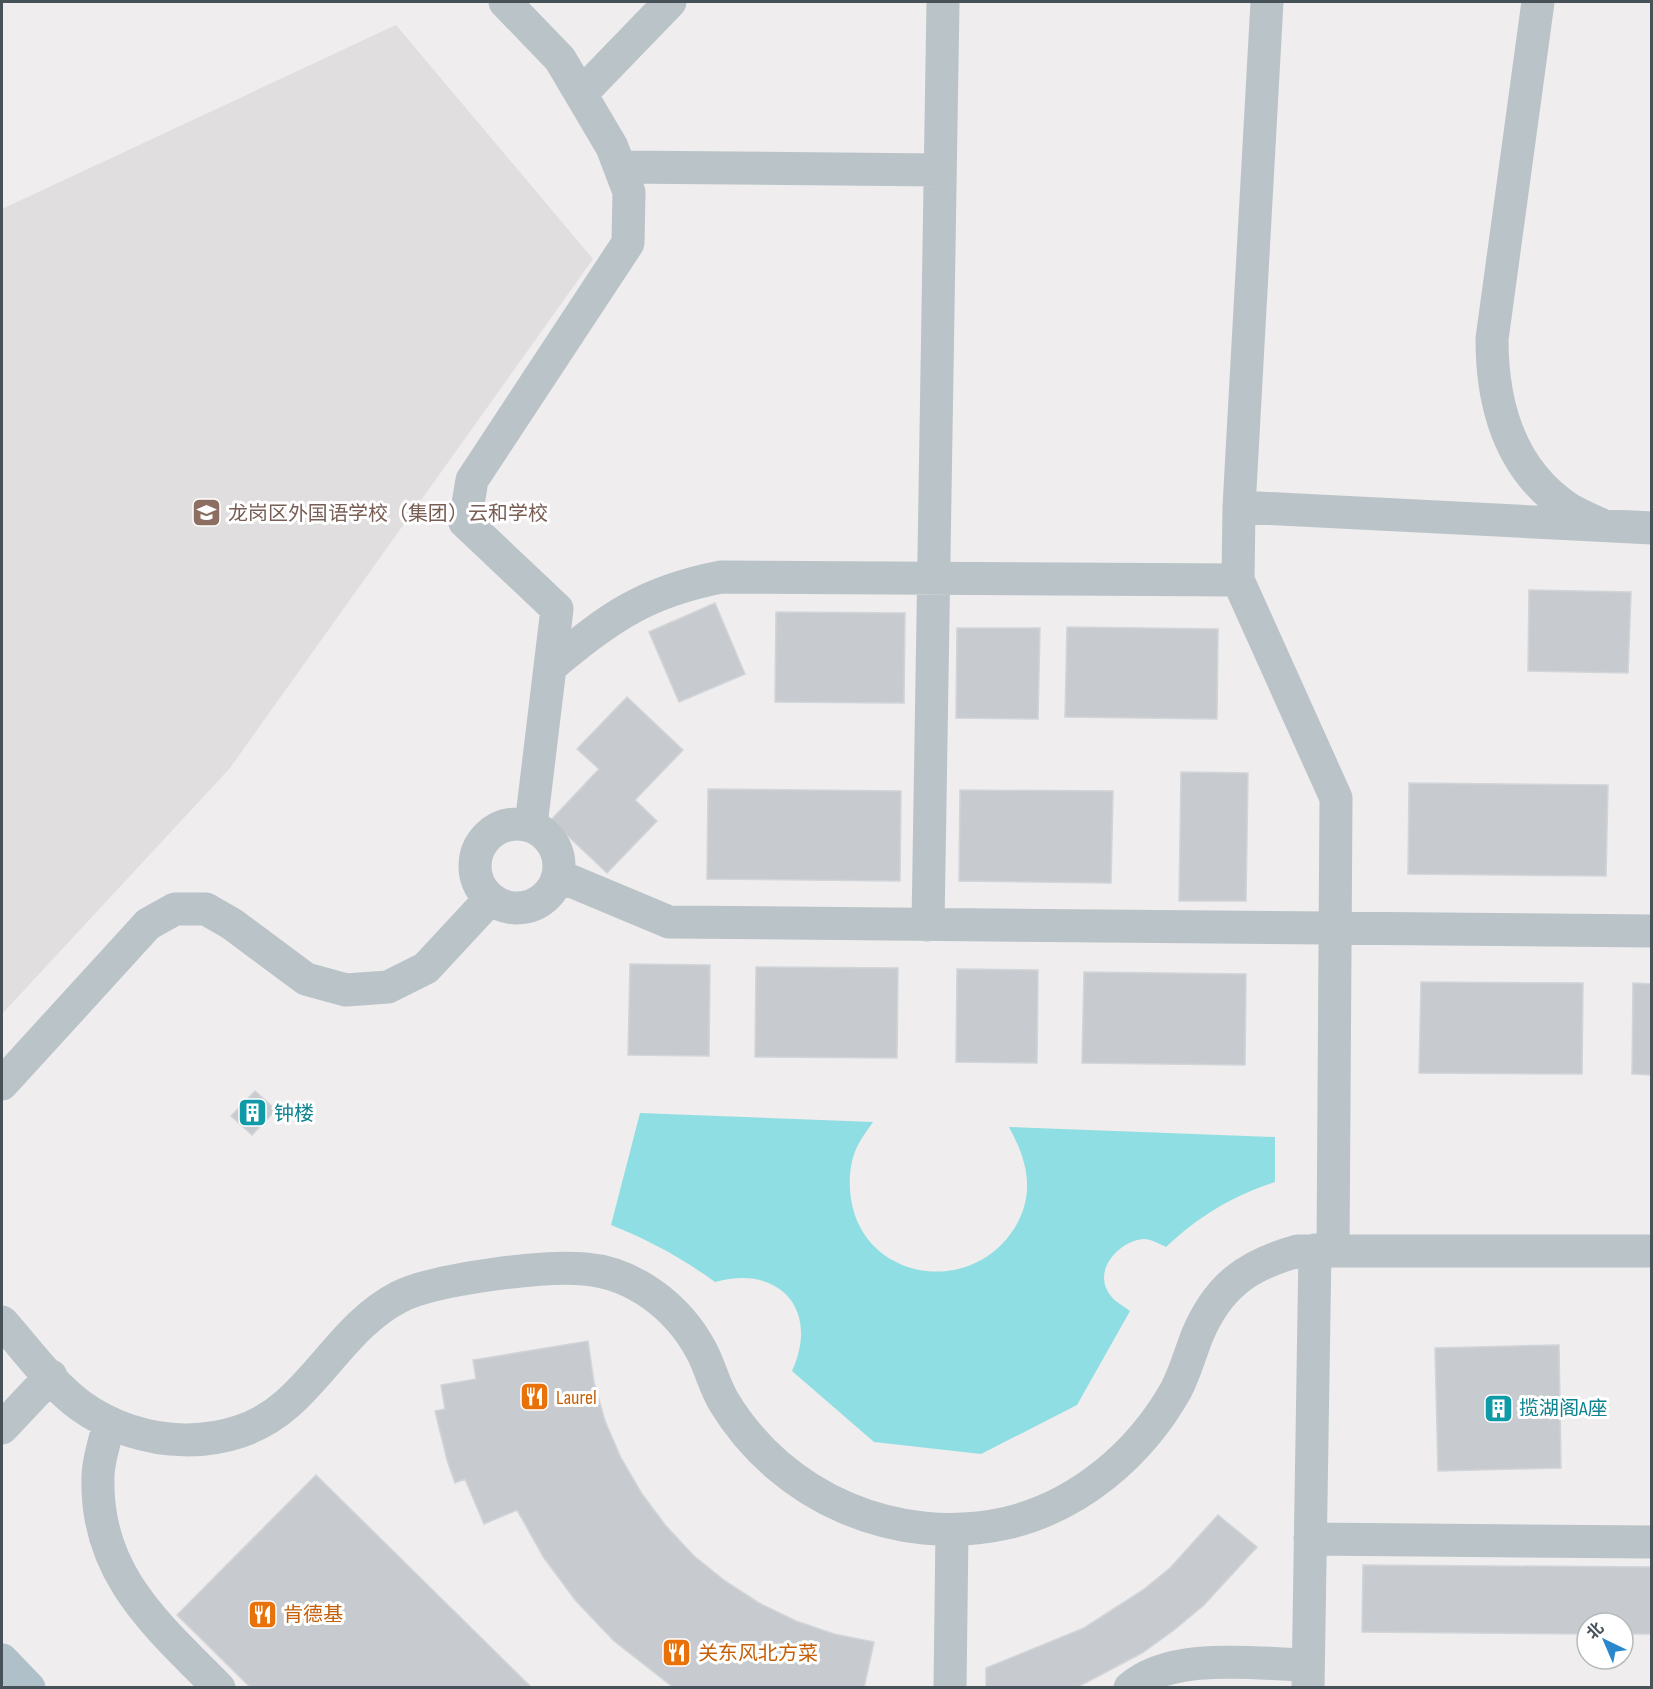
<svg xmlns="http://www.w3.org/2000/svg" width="1653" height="1689" font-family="'Sofia Sans Condensed','Noto Sans SC',sans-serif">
<rect width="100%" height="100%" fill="#efeded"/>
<path fill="#e0dede" d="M 396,25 L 593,259 L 230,768 L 2,1014 L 2,209 Z"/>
<path fill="#8fdee3" d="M 640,1113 L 873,1122 C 868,1129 862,1137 858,1145 C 851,1158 849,1175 850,1189 C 855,1281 975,1302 1018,1222 C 1035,1189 1026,1158 1009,1127 L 1275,1137 L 1275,1182 C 1232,1196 1199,1216 1166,1247 C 1160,1244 1151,1239 1144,1239 C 1118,1241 1091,1272 1111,1296 C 1115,1302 1124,1306 1130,1311 L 1077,1405 L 981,1454 L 874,1442 L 792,1371 C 820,1310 780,1264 715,1282 C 682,1258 649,1240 611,1225 Z"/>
<path fill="#c7cbcf" stroke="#d1d4d8" stroke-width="1.5" d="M 1529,590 L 1631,592 L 1628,673 L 1528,671 Z
M 715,603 L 745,674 L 679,702 L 649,632 Z
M 776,612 L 905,613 L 904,703 L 775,702 Z
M 1067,627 L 1218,629 L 1217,719 L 1065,717 Z
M 957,628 L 1040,628 L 1038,719 L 956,718 Z
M 627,697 L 683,750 L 635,800 L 657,821 L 607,873 L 551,820 L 599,769 L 577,749 Z
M 1181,772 L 1248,773 L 1246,901 L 1179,901 Z
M 1409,783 L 1608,785 L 1606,876 L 1408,874 Z
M 708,789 L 901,791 L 900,881 L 707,879 Z
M 960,790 L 1113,791 L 1111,883 L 959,881 Z
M 630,964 L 710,965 L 709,1056 L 628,1055 Z
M 756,967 L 898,968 L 897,1058 L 755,1057 Z
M 957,969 L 1038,970 L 1037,1063 L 956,1062 Z
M 1084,972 L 1246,974 L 1245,1065 L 1082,1063 Z
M 1421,982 L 1583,983 L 1582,1074 L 1419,1073 Z
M 1633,983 L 1652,984 L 1652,1075 L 1632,1074 Z
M 255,1091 L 276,1110 L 252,1135 L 231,1116 Z
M 588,1341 L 594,1382 L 605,1421 L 621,1458 L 642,1494 L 666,1526 L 694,1556 L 725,1581 L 759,1603 L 796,1621 L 834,1634 L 874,1642 L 864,1688 L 674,1688 L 614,1641 L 576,1601 L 544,1558 L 517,1510 L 484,1524 L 465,1479 L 455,1483 L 447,1460 L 435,1411 L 445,1409 L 441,1385 L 476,1379 L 473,1360 Z
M 1559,1345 L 1561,1468 L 1438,1471 L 1435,1348 Z
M 316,1475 L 532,1688 L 251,1688 L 177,1615 Z
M 1218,1515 L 1257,1547 L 1204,1605 L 1174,1630 L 1142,1653 L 1076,1688 L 986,1688 L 986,1668 L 1084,1628 L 1143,1590 L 1170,1568 Z
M 1363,1565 L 1652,1567 L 1652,1634 L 1623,1634 L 1623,1623 L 1587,1623 L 1587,1634 L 1362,1632 Z"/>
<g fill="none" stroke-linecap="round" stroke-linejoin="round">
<path stroke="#b9c3c8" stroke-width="33" d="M 505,2 L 560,59 L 612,147 L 629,192 L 628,243 L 472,480 L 465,522 L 557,609 L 531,825
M 1267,2 L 1239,507 L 1238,580 L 1336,798 L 1333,1251
M 1538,2 L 1492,339 C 1492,405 1510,470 1569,509 C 1579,515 1591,520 1602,525
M 581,94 L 670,2
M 620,167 L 940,170
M 1239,507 L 1652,528
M 550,667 C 609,618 644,592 721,577 L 1238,580
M475 866a42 42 0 1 1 84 0a42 42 0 1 1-84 0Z
M 559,876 L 669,922 L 1652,931
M 928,925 L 943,2
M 2,1084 L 148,924 L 175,909 L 206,909 L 232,924 L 306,979 L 346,990 L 388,987 L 426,968 L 490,899
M 2,1322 C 26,1349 51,1384 81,1406 C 139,1448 230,1455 287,1404 C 325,1371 352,1321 399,1297 C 434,1279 545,1265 585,1269 C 634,1273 678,1307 701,1350 C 710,1366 714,1386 724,1402 C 782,1498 897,1548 1007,1523 C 1079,1506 1140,1454 1176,1390 C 1185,1373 1190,1354 1197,1336 C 1218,1286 1247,1265 1298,1251 L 1652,1251
M 109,1424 C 105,1441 98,1460 98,1477 C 95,1574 157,1625 219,1688
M 2,1428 L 51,1376
M 1310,1539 L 1652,1542
M 950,1688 L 952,1530
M 1130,1688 C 1172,1651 1256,1664 1308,1665
M 1308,1688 L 1315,1250"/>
<path stroke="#afc0c9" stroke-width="33" d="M 2,1660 L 29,1688"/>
</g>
<defs>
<symbol id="school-square" viewBox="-11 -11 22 22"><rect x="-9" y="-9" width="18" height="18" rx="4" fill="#8d6e63" stroke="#fff"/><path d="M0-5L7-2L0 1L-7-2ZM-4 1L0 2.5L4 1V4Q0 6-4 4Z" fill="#fff"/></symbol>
<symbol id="building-square" viewBox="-11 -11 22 22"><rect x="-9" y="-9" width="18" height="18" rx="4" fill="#0f9aa8" stroke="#fff"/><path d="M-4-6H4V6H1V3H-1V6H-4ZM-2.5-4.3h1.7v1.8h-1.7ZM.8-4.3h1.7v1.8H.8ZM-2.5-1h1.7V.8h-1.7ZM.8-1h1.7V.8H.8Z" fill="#fff"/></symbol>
<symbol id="restaurant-square" viewBox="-11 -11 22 22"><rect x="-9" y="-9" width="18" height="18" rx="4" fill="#e8710a" stroke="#fff"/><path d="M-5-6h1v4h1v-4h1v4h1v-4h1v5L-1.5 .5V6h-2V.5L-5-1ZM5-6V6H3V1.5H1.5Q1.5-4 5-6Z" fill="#fff"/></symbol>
</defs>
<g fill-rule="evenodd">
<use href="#school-square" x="190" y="496" width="33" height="33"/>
<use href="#building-square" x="236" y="1096" width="33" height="33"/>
<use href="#restaurant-square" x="518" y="1380" width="33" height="33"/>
<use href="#building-square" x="1482" y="1392" width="33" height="33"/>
<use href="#restaurant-square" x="246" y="1598" width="33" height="33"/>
<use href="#restaurant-square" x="660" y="1636" width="33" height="33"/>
</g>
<g text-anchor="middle" stroke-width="6" stroke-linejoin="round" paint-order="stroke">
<g font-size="20" fill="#785e54" stroke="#fff" text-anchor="start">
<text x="228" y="520">龙岗区外国语学校（集团）云和学校</text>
</g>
<g font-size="20" fill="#0d838f" stroke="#fff" text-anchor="start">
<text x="274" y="1120">钟楼</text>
<text x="1519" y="1415">揽湖阁A座</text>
</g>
<g font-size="20" fill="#c56008" stroke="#fff" text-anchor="start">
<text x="556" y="1404">Laurel</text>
<text x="283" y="1621">肯德基</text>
<text x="698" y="1660">关东风北方菜</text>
</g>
</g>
<rect width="1653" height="1689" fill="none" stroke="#475258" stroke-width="6"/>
<g transform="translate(1605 1641) rotate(316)"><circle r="28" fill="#ffffff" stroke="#b5babc" stroke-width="1.5"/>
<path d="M0-4.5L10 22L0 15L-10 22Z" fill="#2988cd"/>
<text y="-9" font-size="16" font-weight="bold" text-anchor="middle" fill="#475258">北</text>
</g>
</svg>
